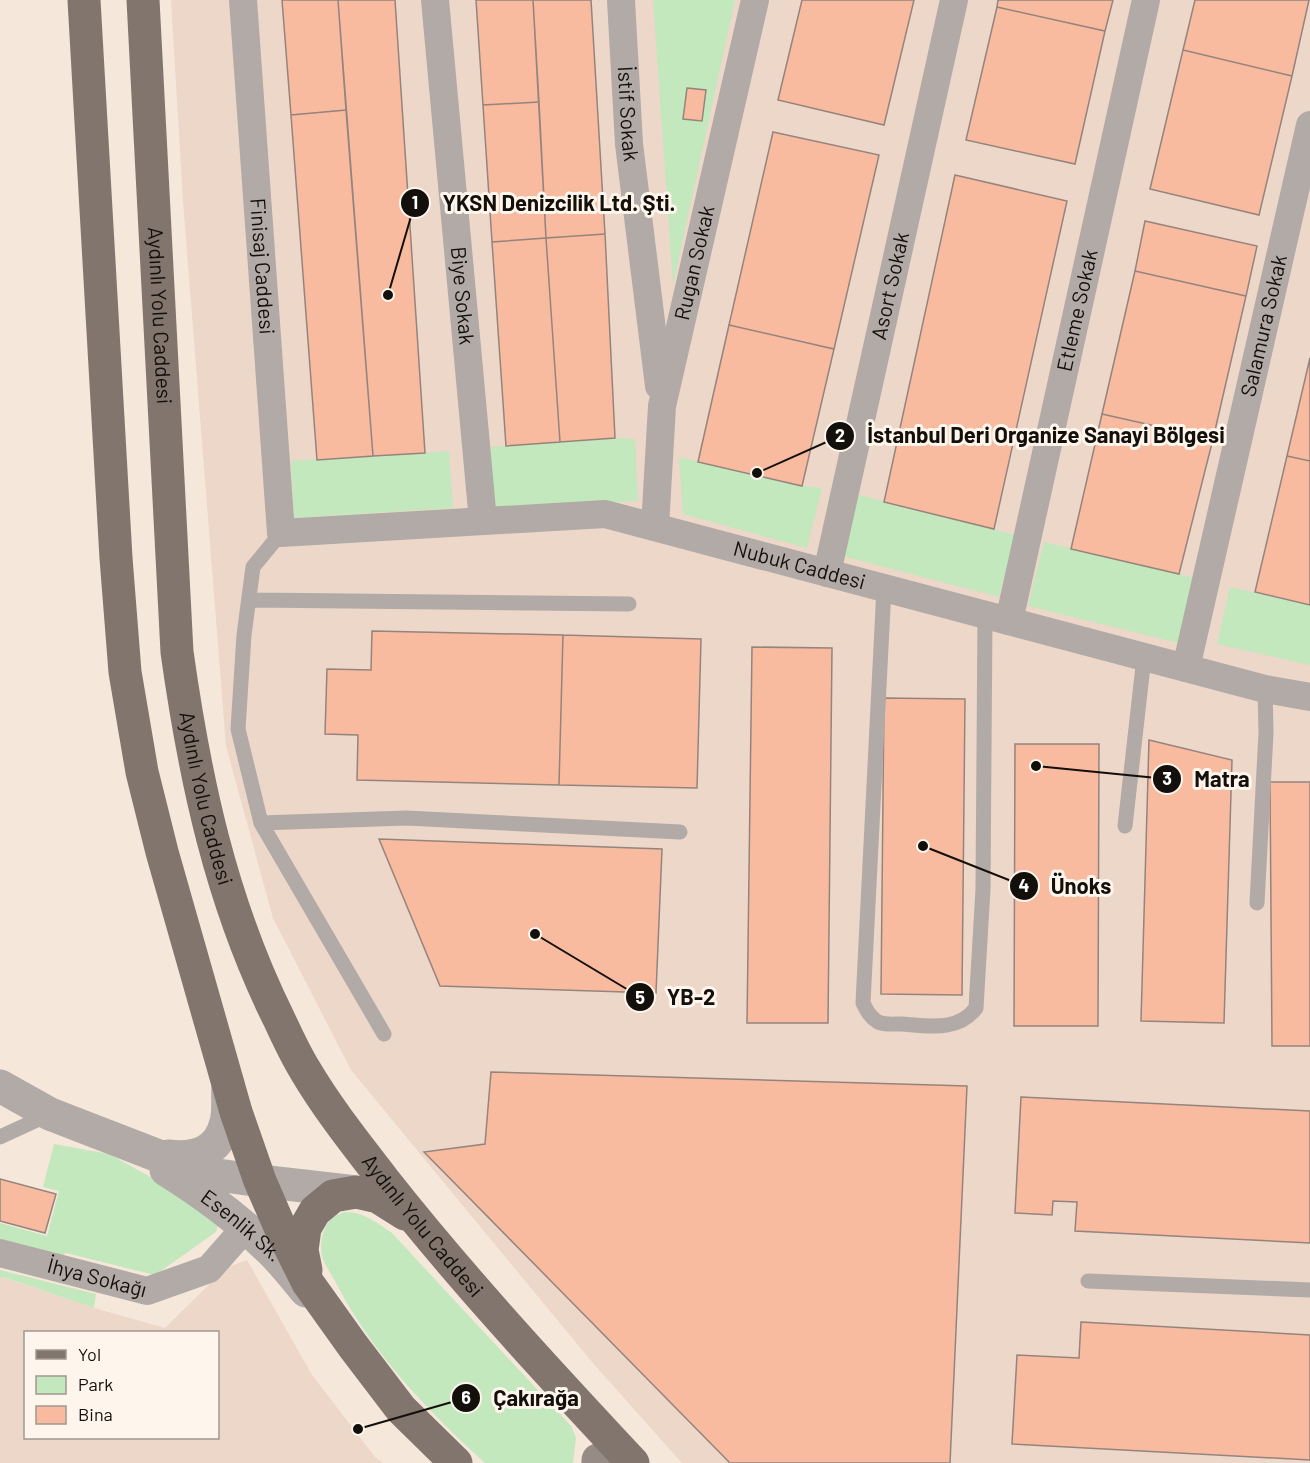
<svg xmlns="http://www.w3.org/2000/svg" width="1310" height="1463" font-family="Barlow,sans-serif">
<rect width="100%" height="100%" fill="#f5e7da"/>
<path fill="#ecd7c9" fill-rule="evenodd" d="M 171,0 L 1310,0 L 1310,1463 L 682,1463 L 592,1362 L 351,1070 L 273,918 L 226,746 L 183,201 Z
M 247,1260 L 312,1375 L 375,1457 L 383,1463 L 0,1463 L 0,1278 L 2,1277 L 94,1308 L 165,1328 L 226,1268 ZM 26,1332 L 218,1332 L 218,1438 L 26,1438 Z"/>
<path fill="#c3e8bd" d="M 653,0 L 735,0 L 673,285 Z
M 615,438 L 635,439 L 638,501 L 494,509 L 490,447 Z
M 449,451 L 453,508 L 294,518 L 291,461 Z
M 679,457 L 802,486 L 822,488 L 807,548 L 683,514 Z
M 859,495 L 1016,535 L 999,597 L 843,556 Z
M 1044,542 L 1199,579 L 1183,644 L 1028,606 Z
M 1230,587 L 1310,605 L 1310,665 L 1217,644 Z
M 54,1144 L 109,1154 L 221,1216 L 216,1232 L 155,1275 L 66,1253 L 56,1260 L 0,1246 L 0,1223 L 47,1236 L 59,1191 L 43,1187 Z
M 345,1212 C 364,1212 377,1223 392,1233 L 571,1426 L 576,1438 L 573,1463 L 485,1463 C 428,1411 373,1354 337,1285 C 333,1276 325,1266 322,1256 C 319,1245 323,1226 332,1218 C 335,1215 341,1214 345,1212 Z
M 0,1270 L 96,1294 L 94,1308 L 3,1277 L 0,1278 Z"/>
<path fill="#f9bba0" stroke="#95847d" stroke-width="1.5" d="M 282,0 L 338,0 L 346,110 L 291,115 Z
M 338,0 L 395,0 L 425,453 L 373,456 Z
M 476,0 L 533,0 L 539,102 L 483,105 Z
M 533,0 L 591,0 L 605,234 L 546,238 Z
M 802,0 L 914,0 L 884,125 L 778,100 Z
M 998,0 L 1113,0 L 1105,31 L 997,7 Z
M 1195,0 L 1309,0 L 1292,76 L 1183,50 Z
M 997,7 L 1105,31 L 1075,164 L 966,140 Z
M 1183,50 L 1292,76 L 1259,215 L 1150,189 Z
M 687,88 L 706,90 L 702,121 L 683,119 Z
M 539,102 L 546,238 L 492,242 L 483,105 Z
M 346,110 L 373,456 L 317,460 L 291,115 Z
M 773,132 L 879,155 L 834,349 L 729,325 Z
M 955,175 L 1067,201 L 994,529 L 884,502 Z
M 1145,221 L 1257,246 L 1246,296 L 1135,271 Z
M 605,234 L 615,438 L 560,442 L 546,238 Z
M 546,238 L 560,442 L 506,446 L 492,242 Z
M 1135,271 L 1246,296 L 1213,439 L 1102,414 Z
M 729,325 L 834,349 L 802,486 L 698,462 Z
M 1310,358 L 1310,461 L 1287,456 Z
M 1102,414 L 1213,439 L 1179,574 L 1071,549 Z
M 1287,456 L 1310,461 L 1310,605 L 1255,592 Z
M 372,631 L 563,635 L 559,785 L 357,780 L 358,735 L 325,734 L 327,669 L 371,670 Z
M 563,635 L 701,639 L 697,788 L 559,785 Z
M 752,647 L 832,648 L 828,1023 L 747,1023 Z
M 884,698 L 965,699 L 962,995 L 881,994 Z
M 1149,740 L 1232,760 L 1224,1023 L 1141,1021 Z
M 1015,744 L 1099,744 L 1098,1026 L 1014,1026 Z
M 1270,782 L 1310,782 L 1310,1046 L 1272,1046 Z
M 379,839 L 662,849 L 656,993 L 440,986 Z
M 491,1072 L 967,1086 L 950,1463 L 730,1463 L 424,1152 L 485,1144 Z
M 1021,1097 L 1310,1111 L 1310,1243 L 1075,1231 L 1077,1202 L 1053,1201 L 1052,1215 L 1015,1213 Z
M 0,1179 L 56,1194 L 45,1233 L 0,1221 Z
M 1081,1322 L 1310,1335 L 1310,1460 L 1012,1444 L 1017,1355 L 1079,1358 Z"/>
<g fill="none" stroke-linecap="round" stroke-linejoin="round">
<path stroke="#b1aaa6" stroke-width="15" d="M 281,533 L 253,567 L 244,635 L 238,729 L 261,823 L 384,1034
M 884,588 L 863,1003 C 867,1011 870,1017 878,1022 C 884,1025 894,1024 901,1024 C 928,1026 958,1032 976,1008 L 983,889 L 985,615
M 249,600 L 629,604
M 261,823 L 406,818 L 680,832
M 1125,826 L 1144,657
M 1257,903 L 1266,733 L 1265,689
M 0,1137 L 50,1114
M 1088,1281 L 1310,1290"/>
<g stroke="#b1aaa6" stroke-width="28">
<path id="s1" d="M 243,0 L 281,533 L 605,514 L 1265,689 L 1310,697"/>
<path id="s2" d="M 435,0 L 483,521"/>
<path id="s3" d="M 621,0 L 629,144 L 659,386"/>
<path id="s4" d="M 655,527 L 662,406 L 755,0"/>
<path id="s5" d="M 827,573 L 954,0"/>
<path id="s6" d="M 1009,621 L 1146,0"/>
<path id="s7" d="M 1186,668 L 1310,125"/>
<path id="s8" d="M 0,1253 L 147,1291 L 209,1269 L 245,1228"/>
</g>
<g stroke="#b1aaa6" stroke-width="33">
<path d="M 0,1086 L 50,1114 L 187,1167 L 218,1175 L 260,1181 L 356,1192"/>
<path d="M 168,1156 C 196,1159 219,1152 226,1122 C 229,1111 227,1096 228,1084"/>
<path id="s9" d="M 166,1170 C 203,1193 238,1219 269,1249 C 283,1262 294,1277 306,1291"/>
</g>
<path stroke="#968b85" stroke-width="33" d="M 598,1460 L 598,1463"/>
<g stroke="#82756e" stroke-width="33">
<path d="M 84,0 L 116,558 L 125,672 L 142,772 L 162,852 L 236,1112 L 260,1181 L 280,1227 L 308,1283 L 353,1346 L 401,1409 L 456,1463"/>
<path id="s10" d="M 143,0 L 177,652 C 195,780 221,902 279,1019 C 287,1036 295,1054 305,1070 C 328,1109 356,1144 383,1179 C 461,1278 547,1371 633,1463"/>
<path d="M 306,1270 L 302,1250 L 305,1228 L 315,1211 L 333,1196 L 356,1192 L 378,1197 L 405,1214"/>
</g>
</g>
<g text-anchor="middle" stroke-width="6" stroke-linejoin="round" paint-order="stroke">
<g font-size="21" fill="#130f0a" stroke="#fef5ed">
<text dy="7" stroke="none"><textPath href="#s3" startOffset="114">İstif Sokak</textPath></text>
<text dy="7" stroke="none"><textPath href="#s4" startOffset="268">Rugan Sokak</textPath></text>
<text dy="7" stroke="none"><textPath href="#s1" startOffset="267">Finisaj Caddesi</textPath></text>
<text dy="7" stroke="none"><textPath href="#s5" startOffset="294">Asort Sokak</textPath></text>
<text dy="7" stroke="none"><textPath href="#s2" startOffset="297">Biye Sokak</textPath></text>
<text dy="7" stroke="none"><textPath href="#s6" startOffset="318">Etleme Sokak</textPath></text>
<text dy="7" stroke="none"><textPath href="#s10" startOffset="316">Aydınlı Yolu Caddesi</textPath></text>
<text dy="7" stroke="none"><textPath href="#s7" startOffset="351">Salamura Sokak</textPath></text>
<text dy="7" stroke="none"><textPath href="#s1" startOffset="1060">Nubuk Caddesi</textPath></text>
<text dy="7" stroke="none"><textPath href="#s10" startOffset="802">Aydınlı Yolu Caddesi</textPath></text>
<text dy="7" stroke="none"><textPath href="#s10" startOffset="1288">Aydınlı Yolu Caddesi</textPath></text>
<text dy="7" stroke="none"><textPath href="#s9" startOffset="94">Esenlik Sk.</textPath></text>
<text dy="7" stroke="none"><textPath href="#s8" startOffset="100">İhya Sokağı</textPath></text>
</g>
</g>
<path fill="none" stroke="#130f0a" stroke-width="2" d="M388 295L415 203M757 473L840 436M1036 766L1167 779M923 846L1024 886M535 934L640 997M358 1429L466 1398"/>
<g fill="#130f0a" stroke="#fef5ed" stroke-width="2">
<circle cx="388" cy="295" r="6"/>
<circle cx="757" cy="473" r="6"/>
<circle cx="1036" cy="766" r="6"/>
<circle cx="923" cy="846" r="6"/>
<circle cx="535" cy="934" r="6"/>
<circle cx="358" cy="1429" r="6"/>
<circle cx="415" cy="203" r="15"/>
<circle cx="840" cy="436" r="15"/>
<circle cx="1167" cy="779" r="15"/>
<circle cx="1024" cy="886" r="15"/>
<circle cx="640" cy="997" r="15"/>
<circle cx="466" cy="1398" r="15"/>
</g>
<g font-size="18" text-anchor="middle" font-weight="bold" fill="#fff">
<text x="415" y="209">1</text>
<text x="840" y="442">2</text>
<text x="1167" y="785">3</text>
<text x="1024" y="892">4</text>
<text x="640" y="1004">5</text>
<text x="466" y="1404">6</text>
</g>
<g font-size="22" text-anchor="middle" font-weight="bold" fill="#130f0a" stroke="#fef5ed" stroke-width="6" stroke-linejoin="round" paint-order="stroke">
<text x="559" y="211">YKSN Denizcilik Ltd. Şti.</text>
<text x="1046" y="443">İstanbul Deri Organize Sanayi Bölgesi</text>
<text x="1222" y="787">Matra</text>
<text x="1081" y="894">Ünoks</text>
<text x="691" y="1005">YB-2</text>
<text x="536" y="1406">Çakırağa</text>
</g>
<rect x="24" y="1331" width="195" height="108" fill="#fef5ed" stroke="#a09992" stroke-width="1.5"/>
<rect x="36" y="1350" width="30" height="9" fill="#82756e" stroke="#a09992" stroke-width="1.5"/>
<text x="78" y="1361" font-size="18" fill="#130f0a">Yol</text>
<rect x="36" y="1376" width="30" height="18" fill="#c3e8bd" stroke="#a09992" stroke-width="1.5"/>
<text x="78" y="1391" font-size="18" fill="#130f0a">Park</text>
<rect x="36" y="1406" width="30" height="18" fill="#f9bba0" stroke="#a09992" stroke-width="1.5"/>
<text x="78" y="1421" font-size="18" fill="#130f0a">Bina</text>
</svg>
